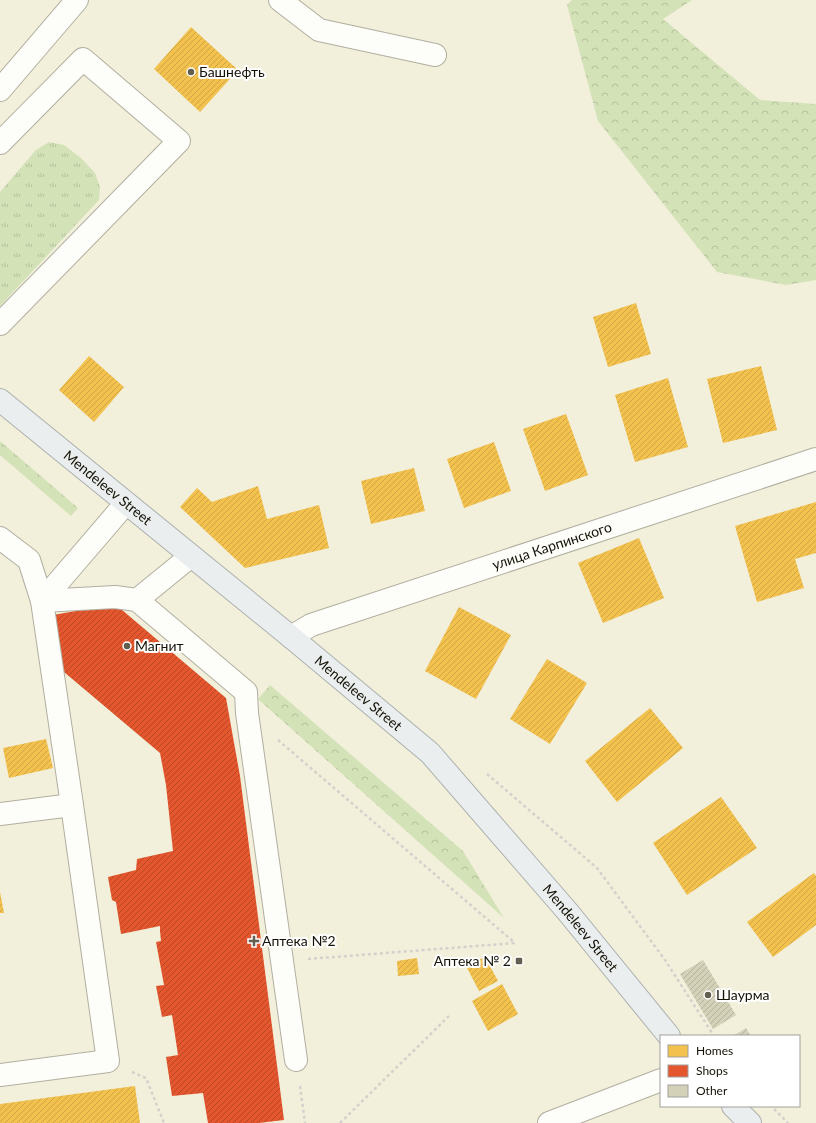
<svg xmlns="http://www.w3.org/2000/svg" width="816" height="1123" font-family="Lato,sans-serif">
<defs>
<pattern id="grass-tufts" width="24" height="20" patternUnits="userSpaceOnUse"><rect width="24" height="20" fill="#d4e2b8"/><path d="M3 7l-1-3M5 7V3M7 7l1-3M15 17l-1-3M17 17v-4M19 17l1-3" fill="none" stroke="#b5c19d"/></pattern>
<pattern id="forest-crowns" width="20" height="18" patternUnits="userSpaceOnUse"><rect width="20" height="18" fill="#d4e2b8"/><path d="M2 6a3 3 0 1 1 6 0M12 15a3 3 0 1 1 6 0" fill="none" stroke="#b5c19d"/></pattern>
<pattern id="homes-hatch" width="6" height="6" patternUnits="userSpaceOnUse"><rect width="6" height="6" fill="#f2c14e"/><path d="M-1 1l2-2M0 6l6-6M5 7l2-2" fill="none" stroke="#cfa543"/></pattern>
<pattern id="shops-hatch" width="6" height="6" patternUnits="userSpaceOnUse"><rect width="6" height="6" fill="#e4572e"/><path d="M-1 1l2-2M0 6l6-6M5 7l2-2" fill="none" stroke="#b84725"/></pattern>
<pattern id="building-hatch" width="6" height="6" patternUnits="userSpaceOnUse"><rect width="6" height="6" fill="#d4d1b9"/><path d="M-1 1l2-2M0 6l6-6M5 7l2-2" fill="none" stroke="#b5b29e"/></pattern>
</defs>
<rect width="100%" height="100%" fill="#f2efdb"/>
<path fill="url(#grass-tufts)" d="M 49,142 L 64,145 L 82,159 L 95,173 L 100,187 L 99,200 L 0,306 L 0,192 L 36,150 Z
M 0,441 L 78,508 L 71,516 L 0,455 Z"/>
<path fill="url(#forest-crowns)" d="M 572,0 L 692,0 L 663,19 L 760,100 L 816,104 L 816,280 L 786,285 L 717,272 L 598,121 L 567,5 Z
M 270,685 L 463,851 L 504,918 L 258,699 Z"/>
<path fill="url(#homes-hatch)" d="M 191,27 L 238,70 L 200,112 L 154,69 Z
M 636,303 L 651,354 L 608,367 L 593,317 Z
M 89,356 L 124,387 L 94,422 L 59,390 Z
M 761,366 L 777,430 L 723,443 L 707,379 Z
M 668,378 L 688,447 L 635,462 L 615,395 Z
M 566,414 L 588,475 L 545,491 L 523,429 Z
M 494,442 L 511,491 L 464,508 L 447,459 Z
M 414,468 L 425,511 L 371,524 L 361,481 Z
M 258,486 L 267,519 L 319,505 L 329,548 L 245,568 L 180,507 L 197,488 L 212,502 Z
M 816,502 L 816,553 L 795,559 L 804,588 L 757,602 L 735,526 Z
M 639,538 L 664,598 L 603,623 L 578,563 Z
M 459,607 L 511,635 L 476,699 L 425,671 Z
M 547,659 L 587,683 L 550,744 L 510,719 Z
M 650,708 L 683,748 L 617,802 L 585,761 Z
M 46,739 L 53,768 L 9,778 L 3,748 Z
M 721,797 L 757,848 L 687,895 L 653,843 Z
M 814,873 L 816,876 L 816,925 L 773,957 L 747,922 Z
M 0,892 L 4,913 L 0,913 Z
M 485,957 L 498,981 L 479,991 L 466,966 Z
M 417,958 L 419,974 L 398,976 L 397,961 Z
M 502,984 L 518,1014 L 488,1031 L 472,1001 Z
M 135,1086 L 140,1123 L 0,1123 L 0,1104 Z"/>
<path fill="url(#shops-hatch)" d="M 115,604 L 226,698 L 240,776 L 284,1120 L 259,1123 L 208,1123 L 203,1093 L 172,1096 L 166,1057 L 178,1055 L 172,1015 L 162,1017 L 156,986 L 164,985 L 156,942 L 161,941 L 160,931 L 160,926 L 121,934 L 116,902 L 112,900 L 108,877 L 136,870 L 137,859 L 173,851 L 166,785 L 160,753 L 64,672 L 53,615 Z"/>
<path fill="url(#building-hatch)" d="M 703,960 L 736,1015 L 713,1029 L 680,974 Z
M 746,1028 L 751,1036 L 733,1036 Z"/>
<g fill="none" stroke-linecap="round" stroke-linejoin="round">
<defs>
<g id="minor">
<path d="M 280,0 L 319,30 L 435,55"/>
<path d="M 0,90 L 77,0"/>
<path d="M 0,143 L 83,59 L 179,141 L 0,324"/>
<path d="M 0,538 L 29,560 L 42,601 L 115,597 L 137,600 L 246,692 L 247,713 L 296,1060"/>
<path d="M 137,600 L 191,556"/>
<path id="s1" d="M 291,637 L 311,625 L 816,459"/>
<path d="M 0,814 L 72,805"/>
<path d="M 0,1075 L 108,1061 L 72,805 L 42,601 L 126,503"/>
<path d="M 549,1123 L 661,1080"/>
</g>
<g id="major">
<path id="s2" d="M 0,400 L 291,637 L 430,753 L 567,911 L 669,1036"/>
<path d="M 733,1106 L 750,1123"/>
</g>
</defs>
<use href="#minor" stroke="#b2afa0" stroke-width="24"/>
<use href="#major" stroke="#acb0ae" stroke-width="24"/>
<path stroke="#d3d1cc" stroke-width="2.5" stroke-dasharray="3 3" stroke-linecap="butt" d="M 278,740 L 515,943
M 487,774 L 597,868 L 665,960 L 714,1036
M 308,959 L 515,943
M 132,1072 L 146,1078 L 164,1123
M 300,1086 L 305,1123
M 774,1109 L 788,1123
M 340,1123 L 449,1016"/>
<use href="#minor" stroke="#fdfdfa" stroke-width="22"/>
<use href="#major" stroke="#ebeeef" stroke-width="22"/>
</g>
<g fill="#625f50" stroke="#fff" stroke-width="1.5">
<circle cx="191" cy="72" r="4"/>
<circle cx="127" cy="646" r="4"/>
<path d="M252 935h4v4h4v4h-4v4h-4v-4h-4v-4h4z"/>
<rect x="515" y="957" width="8" height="8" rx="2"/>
<circle cx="708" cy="995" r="4"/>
</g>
<g text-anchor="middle" stroke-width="4" stroke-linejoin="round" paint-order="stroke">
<g font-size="14" fill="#141105" stroke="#fff" text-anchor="start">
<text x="199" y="77">Башнефть</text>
<text x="135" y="651">Магнит</text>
<text x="262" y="946">Аптека №2</text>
<text x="511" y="966" text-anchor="end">Аптека № 2</text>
<text x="716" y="1000">Шаурма</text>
</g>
<g font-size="14" fill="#141105" stroke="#fff">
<text dy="5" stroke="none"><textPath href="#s2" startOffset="139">Mendeleev Street</textPath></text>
<text dy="5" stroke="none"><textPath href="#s1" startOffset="277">улица Карпинского</textPath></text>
<text dy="5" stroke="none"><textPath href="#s2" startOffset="463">Mendeleev Street</textPath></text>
<text dy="5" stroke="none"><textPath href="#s2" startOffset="787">Mendeleev Street</textPath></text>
</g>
</g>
<rect x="660" y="1035" width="140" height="72" fill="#ffffff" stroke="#a1a09b"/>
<rect x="668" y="1045" width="20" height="12" fill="#f2c14e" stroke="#a1a09b"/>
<text x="696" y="1055" font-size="12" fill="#141105">Homes</text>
<rect x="668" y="1065" width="20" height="12" fill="#e4572e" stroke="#a1a09b"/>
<text x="696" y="1075" font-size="12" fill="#141105">Shops</text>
<rect x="668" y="1085" width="20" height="12" fill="#d4d1b9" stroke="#a1a09b"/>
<text x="696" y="1095" font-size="12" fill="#141105">Other</text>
</svg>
